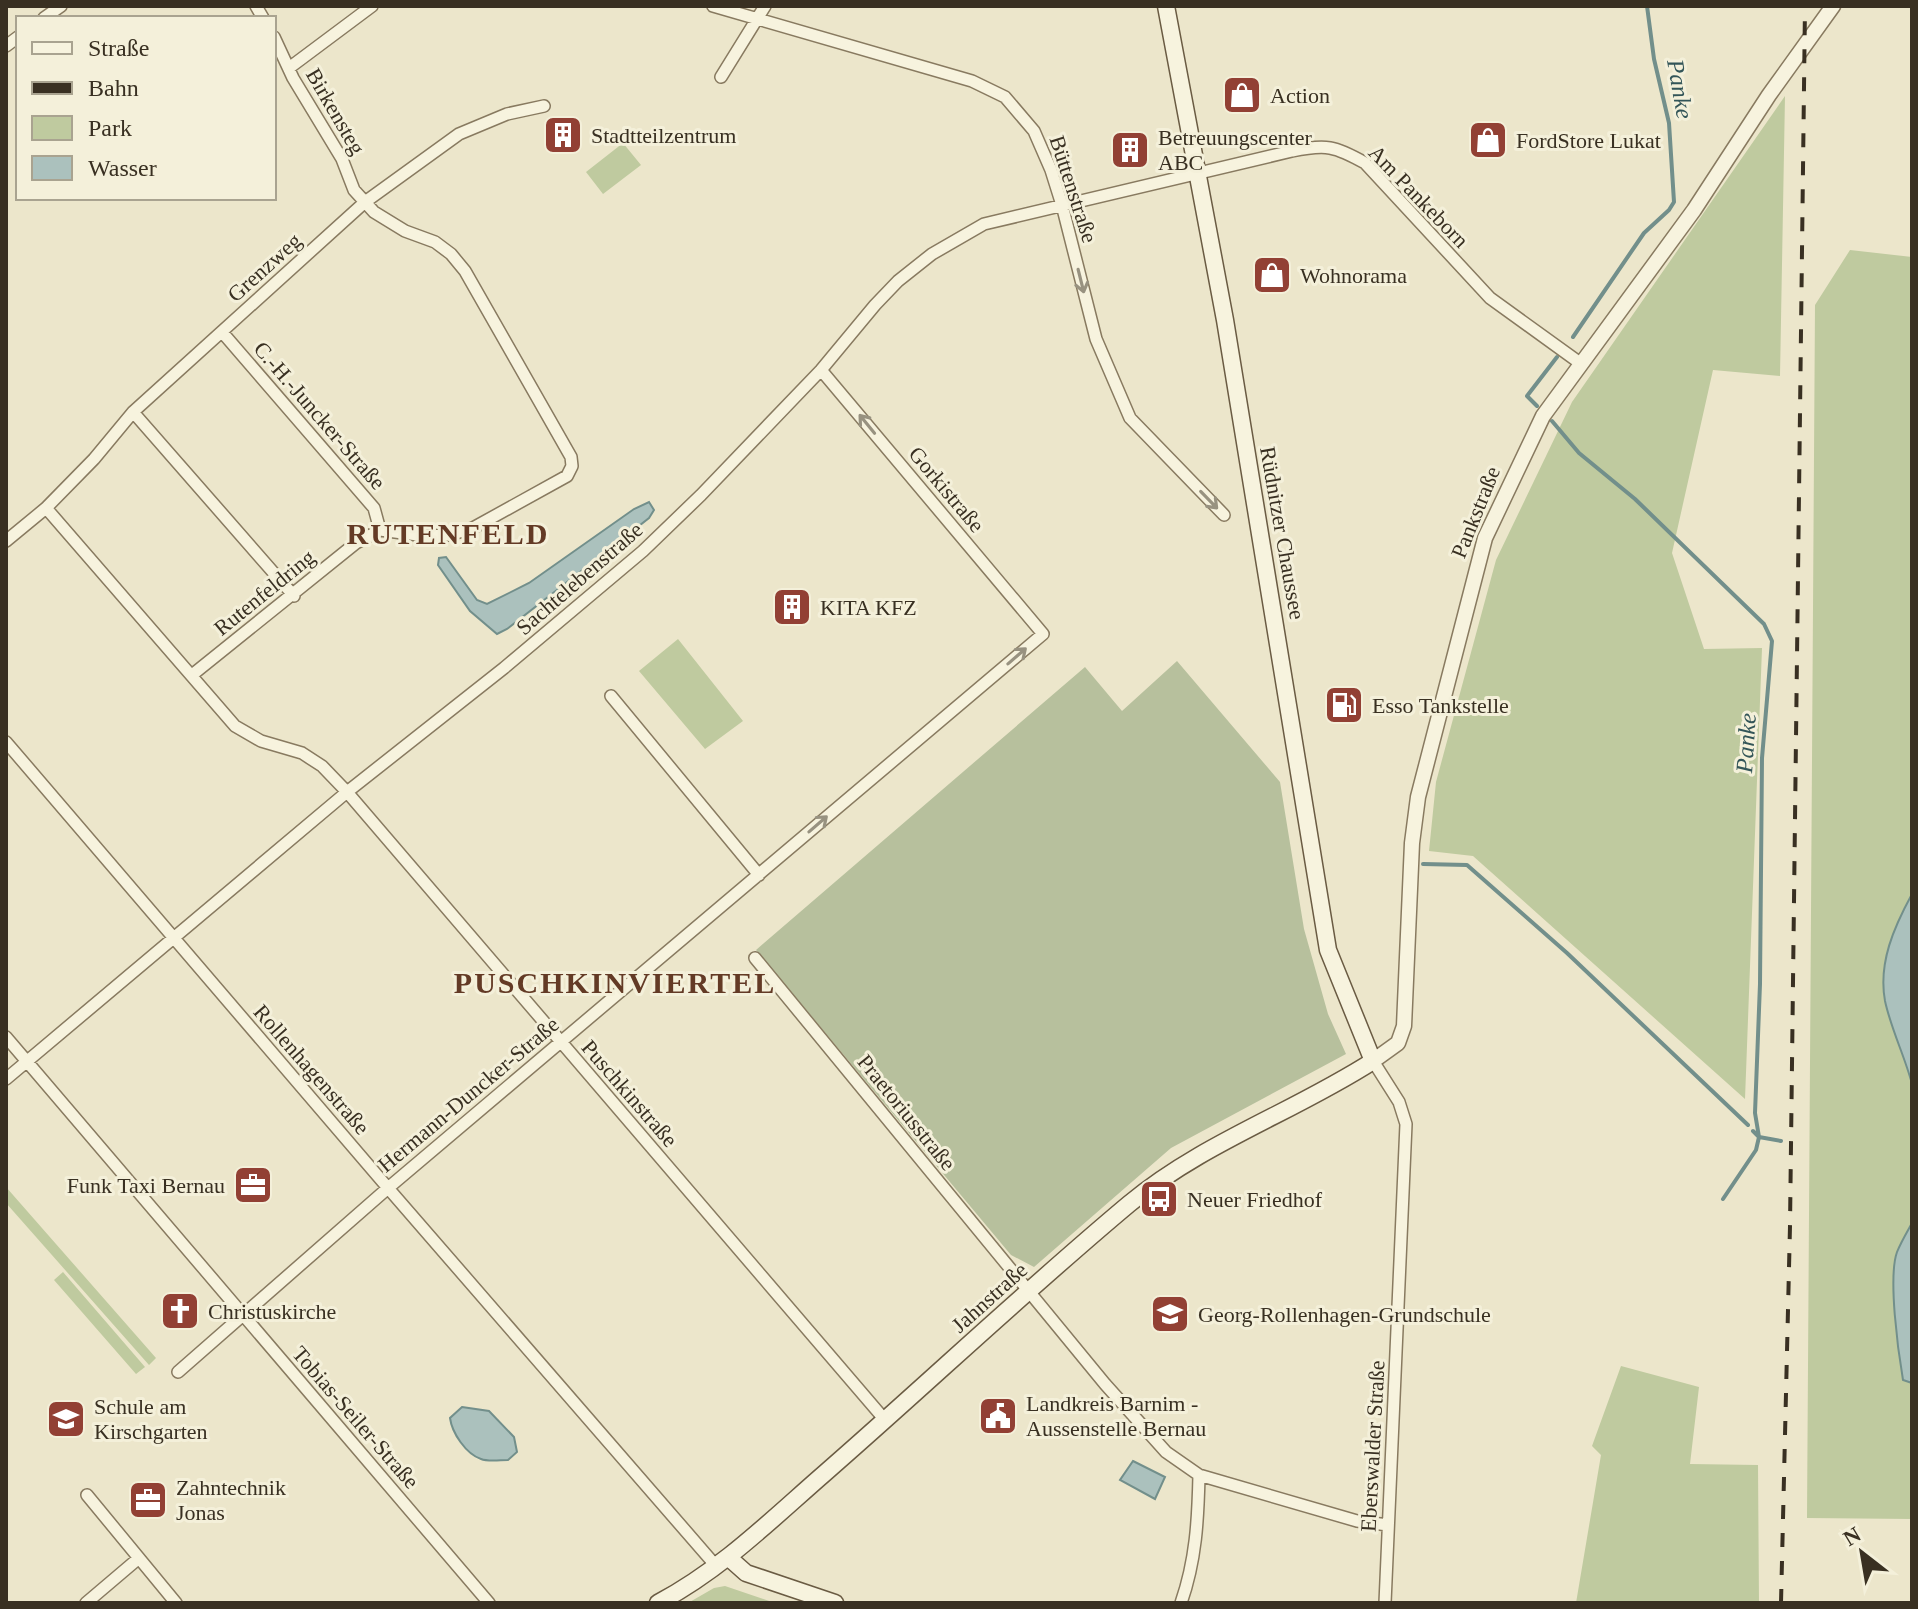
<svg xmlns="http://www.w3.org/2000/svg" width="1918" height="1609" font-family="'Times New Roman',serif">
<rect width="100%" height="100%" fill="#ece6cb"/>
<path fill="#bfca9f" d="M 1785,96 L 1780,376 L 1713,370 L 1672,553 L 1704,649 L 1762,648 L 1745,1099 L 1473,856 L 1429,851 L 1436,782 L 1496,560 L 1572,402 Z
M 623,143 L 641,165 L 603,194 L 586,172 Z
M 1850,250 L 1912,257 L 1912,1519 L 1807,1518 L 1815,305 Z
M 678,639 L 743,721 L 705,749 L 639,671 Z
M 6,1187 L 156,1358 L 149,1365 L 6,1203 Z
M 63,1272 L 145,1367 L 136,1374 L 54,1280 Z
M 1621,1366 L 1699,1387 L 1690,1464 L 1758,1465 L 1759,1603 L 1576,1603 L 1601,1455 L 1592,1446 Z
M 725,1586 L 775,1603 L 688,1603 L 714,1588 Z"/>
<path fill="#b7c09d" d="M 1177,661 L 1280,782 L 1304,929 L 1328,1014 L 1346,1054 L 1171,1148 L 1034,1267 L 1011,1255 L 756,950 L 1085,667 L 1122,711 Z"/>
<path fill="#abc1bd" stroke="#728f8b" stroke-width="2" d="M 649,502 L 654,510 L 649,518 L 507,629 L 497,634 L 470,611 L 438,565 L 439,558 L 446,557 L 477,600 L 487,604 L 529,583 L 634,509 Z
M 1912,894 L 1912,1084 C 1905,1057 1891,1029 1885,1001 C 1878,963 1894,927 1912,894 Z
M 1912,1223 L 1912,1383 L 1903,1380 C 1898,1351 1888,1277 1897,1252 C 1901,1242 1907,1232 1912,1223 Z
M 462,1407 L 489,1411 L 514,1437 L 517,1452 L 508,1460 C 500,1460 488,1462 481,1459 C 466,1454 452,1433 450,1418 Z
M 1133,1461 L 1165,1477 L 1155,1499 L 1120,1480 Z"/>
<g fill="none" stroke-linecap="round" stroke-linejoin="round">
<path stroke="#728f8b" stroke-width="4" d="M 1573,337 L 1644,233 L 1669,210 L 1674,202 L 1669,123 L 1654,59 L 1647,6
M 1537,406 L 1527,396 L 1557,357
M 1552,421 L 1579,453 L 1635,499 L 1764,624 L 1772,641 L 1762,758 L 1760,984 L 1755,1113 L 1759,1137 L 1781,1141
M 1423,864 L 1467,865 L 1567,953 L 1748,1125
M 1723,1199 L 1756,1150 L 1759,1137 L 1753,1131"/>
<defs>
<path id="minor" d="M 256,6 L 263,18
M 713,6 L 972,81 L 1005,97 L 1034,131 L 1051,170 L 1062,205 L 1096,339 L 1130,418 L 1224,515
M 44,18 L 61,6
M 6,46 L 18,37
M 289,68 L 372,6
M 721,77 L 765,6
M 544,106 L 507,114 L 459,134 L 365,202 L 133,412 L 94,459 L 46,508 L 235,726 L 261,741 L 302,753 L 322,766 L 347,792 L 885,1420
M 222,332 L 374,508 L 380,530
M 133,412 L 294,596
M 6,541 L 46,508
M 192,675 L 356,543 L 380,530 L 425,536 L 449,535 L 473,528 L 567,476 L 572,466 L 571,457 L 465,271 L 451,254 L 435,242 L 405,231 L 374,212 L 354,190 L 342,159 L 293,78 L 274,37
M 611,696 L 759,875
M 6,742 L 388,1188 L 716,1566
M 755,958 L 1105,1384 L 1166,1452 L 1199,1475 L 1357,1521 L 1388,1525
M 6,1037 L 489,1603
M 1373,1061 L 1399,1102 L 1406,1124 L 1385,1603
M 6,1079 L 347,792 L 504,668 L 643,551 L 701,495 L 821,370 L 875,305 L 898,281 L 932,254 L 984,224 L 1292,151 C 1326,144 1335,146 1365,163 L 1490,298 L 1580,363
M 178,1372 L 388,1188 L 1043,634 L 821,370
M 87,1495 L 176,1603
M 86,1603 L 139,1558
M 1181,1603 C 1196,1560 1198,1520 1199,1475"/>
<path id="tertiary" d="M 1373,1061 L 1398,1043 L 1404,1026 L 1412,843 L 1418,797 L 1485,538 L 1543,416 L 1694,210 L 1769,95 L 1833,6"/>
<path id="secondary" d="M 728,1557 L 746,1573 L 835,1603
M 658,1603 C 721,1570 772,1519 825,1473 C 927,1384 1025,1291 1129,1204 C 1202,1143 1294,1112 1373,1061 L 1328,950 L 1225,320 L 1166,6"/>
</defs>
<use href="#minor" stroke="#887a60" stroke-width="14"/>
<use href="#tertiary" stroke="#887a60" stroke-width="17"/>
<use href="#secondary" stroke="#6a5b43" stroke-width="19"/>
<use href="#minor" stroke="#f7f3de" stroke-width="11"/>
<use href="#tertiary" stroke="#f7f3de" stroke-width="14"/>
<use href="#secondary" stroke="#f7f3de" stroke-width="16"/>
<path stroke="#393022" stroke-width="4" stroke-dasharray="14 14" stroke-linecap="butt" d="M 1781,1603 L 1790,1226 L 1805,6"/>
</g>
<defs><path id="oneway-shaft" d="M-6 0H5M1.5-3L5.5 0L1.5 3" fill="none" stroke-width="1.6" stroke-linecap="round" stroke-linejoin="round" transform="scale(2)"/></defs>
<g stroke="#989280">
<use href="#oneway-shaft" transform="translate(1081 281) rotate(76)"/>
<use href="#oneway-shaft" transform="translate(867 424) rotate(-129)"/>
<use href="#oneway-shaft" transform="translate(1209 500) rotate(46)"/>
<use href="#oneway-shaft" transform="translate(1017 656) rotate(-41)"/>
<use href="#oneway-shaft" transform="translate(818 824) rotate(-41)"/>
</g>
<defs>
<symbol id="shop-square" viewBox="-11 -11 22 22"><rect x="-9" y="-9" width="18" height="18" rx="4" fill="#924034" stroke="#f4f0da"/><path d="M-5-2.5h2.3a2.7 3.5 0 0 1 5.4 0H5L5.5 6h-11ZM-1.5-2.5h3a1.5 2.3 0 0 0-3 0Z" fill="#fff"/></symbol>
<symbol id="building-square" viewBox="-11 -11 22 22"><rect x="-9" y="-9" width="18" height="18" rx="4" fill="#924034" stroke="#f4f0da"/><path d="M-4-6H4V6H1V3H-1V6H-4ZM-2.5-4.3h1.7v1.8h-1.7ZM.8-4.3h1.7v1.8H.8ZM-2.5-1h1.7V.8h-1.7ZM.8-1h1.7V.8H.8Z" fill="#fff"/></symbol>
<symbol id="fuel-square" viewBox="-11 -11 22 22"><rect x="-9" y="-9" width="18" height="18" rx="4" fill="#924034" stroke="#f4f0da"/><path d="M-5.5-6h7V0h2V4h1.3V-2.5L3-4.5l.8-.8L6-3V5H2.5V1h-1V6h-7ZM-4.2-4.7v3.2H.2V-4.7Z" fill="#fff"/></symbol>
<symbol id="office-square" viewBox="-11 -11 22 22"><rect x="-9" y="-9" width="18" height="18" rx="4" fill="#924034" stroke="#f4f0da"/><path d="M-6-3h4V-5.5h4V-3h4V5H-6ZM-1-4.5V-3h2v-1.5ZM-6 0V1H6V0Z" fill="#fff"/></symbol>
<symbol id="bus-square" viewBox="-11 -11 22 22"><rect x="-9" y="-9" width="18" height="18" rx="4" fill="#924034" stroke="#f4f0da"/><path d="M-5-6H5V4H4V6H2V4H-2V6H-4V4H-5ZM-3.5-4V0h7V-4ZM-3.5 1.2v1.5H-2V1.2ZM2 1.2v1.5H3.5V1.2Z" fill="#fff"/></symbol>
<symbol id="church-square" viewBox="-11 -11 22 22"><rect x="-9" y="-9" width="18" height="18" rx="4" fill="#924034" stroke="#f4f0da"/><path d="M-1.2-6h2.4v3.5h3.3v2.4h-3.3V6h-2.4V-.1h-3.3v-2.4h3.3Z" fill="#fff"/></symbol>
<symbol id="school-square" viewBox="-11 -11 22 22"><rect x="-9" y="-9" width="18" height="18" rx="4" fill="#924034" stroke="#f4f0da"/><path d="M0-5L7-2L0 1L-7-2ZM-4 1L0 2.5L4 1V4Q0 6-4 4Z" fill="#fff"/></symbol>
<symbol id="civic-square" viewBox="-11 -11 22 22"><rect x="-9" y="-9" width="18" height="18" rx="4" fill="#924034" stroke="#f4f0da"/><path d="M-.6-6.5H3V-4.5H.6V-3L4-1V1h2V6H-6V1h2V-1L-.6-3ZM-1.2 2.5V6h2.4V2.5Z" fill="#fff"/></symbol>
</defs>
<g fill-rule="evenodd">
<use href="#shop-square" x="1220" y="73" width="44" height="44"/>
<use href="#building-square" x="541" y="113" width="44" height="44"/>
<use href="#shop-square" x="1466" y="118" width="44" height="44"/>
<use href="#building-square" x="1108" y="128" width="44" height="44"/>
<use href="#shop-square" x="1250" y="253" width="44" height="44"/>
<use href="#building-square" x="770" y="585" width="44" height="44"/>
<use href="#fuel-square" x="1322" y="683" width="44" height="44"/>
<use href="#office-square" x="231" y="1163" width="44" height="44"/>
<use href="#bus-square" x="1137" y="1177" width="44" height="44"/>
<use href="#church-square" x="158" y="1289" width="44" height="44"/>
<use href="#school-square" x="1148" y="1292" width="44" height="44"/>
<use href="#civic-square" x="976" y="1394" width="44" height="44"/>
<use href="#school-square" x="44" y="1397" width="44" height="44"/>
<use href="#office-square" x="126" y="1478" width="44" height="44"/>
</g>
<g text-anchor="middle" stroke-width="6" stroke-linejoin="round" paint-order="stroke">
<g font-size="22" fill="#393022" stroke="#f4f0da" text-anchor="start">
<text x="1270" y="103">Action</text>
<text x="591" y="143">Stadtteilzentrum</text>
<text x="1158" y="145">Betreuungscenter<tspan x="1158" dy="25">ABC</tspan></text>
<text x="1516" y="148">FordStore Lukat</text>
<text x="1300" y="283">Wohnorama</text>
<text x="820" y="615">KITA KFZ</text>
<text x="1372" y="713">Esso Tankstelle</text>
<text x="225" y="1193" text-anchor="end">Funk Taxi Bernau</text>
<text x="1187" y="1207">Neuer Friedhof</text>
<text x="208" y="1319">Christuskirche</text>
<text x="1198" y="1322">Georg-Rollenhagen-Grundschule</text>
<text x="1026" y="1411">Landkreis Barnim -<tspan x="1026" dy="25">Aussenstelle Bernau</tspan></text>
<text x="94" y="1414">Schule am<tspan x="94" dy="25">Kirschgarten</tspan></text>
<text x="176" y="1495">Zahntechnik<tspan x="176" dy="25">Jonas</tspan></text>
</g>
<g font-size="22" fill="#393022" stroke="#f4f0da">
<text transform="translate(336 111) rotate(60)" y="8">Birkensteg</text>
<text transform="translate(1074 189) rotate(72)" y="8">Büttenstraße</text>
<text transform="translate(1419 196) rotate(46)" y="8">Am Pankeborn</text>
<text transform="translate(264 267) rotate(-42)" y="8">Grenzweg</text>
<text transform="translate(320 415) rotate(49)" y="8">C.-H.-Juncker-Straße</text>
<text transform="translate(947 489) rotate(50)" y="8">Gorkistraße</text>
<text transform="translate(1475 512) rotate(-68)" y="8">Pankstraße</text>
<text transform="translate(1283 533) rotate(80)" y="8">Rüdnitzer Chaussee</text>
<text transform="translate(579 578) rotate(-41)" y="8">Sachtelebenstraße</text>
<text transform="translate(264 592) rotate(-39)" y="8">Rutenfeldring</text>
<text transform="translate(312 1069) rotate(49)" y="8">Rollenhagenstraße</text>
<text transform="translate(630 1093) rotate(49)" y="8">Puschkinstraße</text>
<text transform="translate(468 1094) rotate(-40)" y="8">Hermann-Duncker-Straße</text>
<text transform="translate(907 1112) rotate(51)" y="8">Praetoriusstraße</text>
<text transform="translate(989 1297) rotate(-42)" y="8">Jahnstraße</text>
<text transform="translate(356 1417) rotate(49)" y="8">Tobias-Seiler-Straße</text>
<text transform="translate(1372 1446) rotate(-87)" y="8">Eberswalder Straße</text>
</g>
<g font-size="24" font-style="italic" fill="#335558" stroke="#f4f0da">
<text transform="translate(1680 89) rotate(80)" y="8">Panke</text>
<text transform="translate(1746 743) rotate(-86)" y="8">Panke</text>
</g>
<g font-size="30" font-weight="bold" letter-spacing="2" fill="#633a25" stroke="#f4f0da">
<text x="448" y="544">RUTENFELD</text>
<text x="615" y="993">PUSCHKINVIERTEL</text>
</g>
</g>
<rect width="1918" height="1609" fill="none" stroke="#393022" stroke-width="16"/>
<rect x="16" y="16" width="260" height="184" fill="#f4f0da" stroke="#a9a390" stroke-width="2"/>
<rect x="32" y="42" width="40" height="12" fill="#f7f3de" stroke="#a9a390" stroke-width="2"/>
<text x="88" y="56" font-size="24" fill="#393022">Straße</text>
<rect x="32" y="82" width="40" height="12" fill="#393022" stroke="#a9a390" stroke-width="2"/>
<text x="88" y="96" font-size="24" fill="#393022">Bahn</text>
<rect x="32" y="116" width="40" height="24" fill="#bfca9f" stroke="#a9a390" stroke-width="2"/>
<text x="88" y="136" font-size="24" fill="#393022">Park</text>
<rect x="32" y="156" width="40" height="24" fill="#abc1bd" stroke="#a9a390" stroke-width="2"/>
<text x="88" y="176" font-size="24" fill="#393022">Wasser</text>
<g transform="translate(1862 1553) rotate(329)" stroke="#f4f0da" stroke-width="6" paint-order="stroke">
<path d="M0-6L14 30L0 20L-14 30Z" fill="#393022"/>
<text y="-12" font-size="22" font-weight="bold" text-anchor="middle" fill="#393022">N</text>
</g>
</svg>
